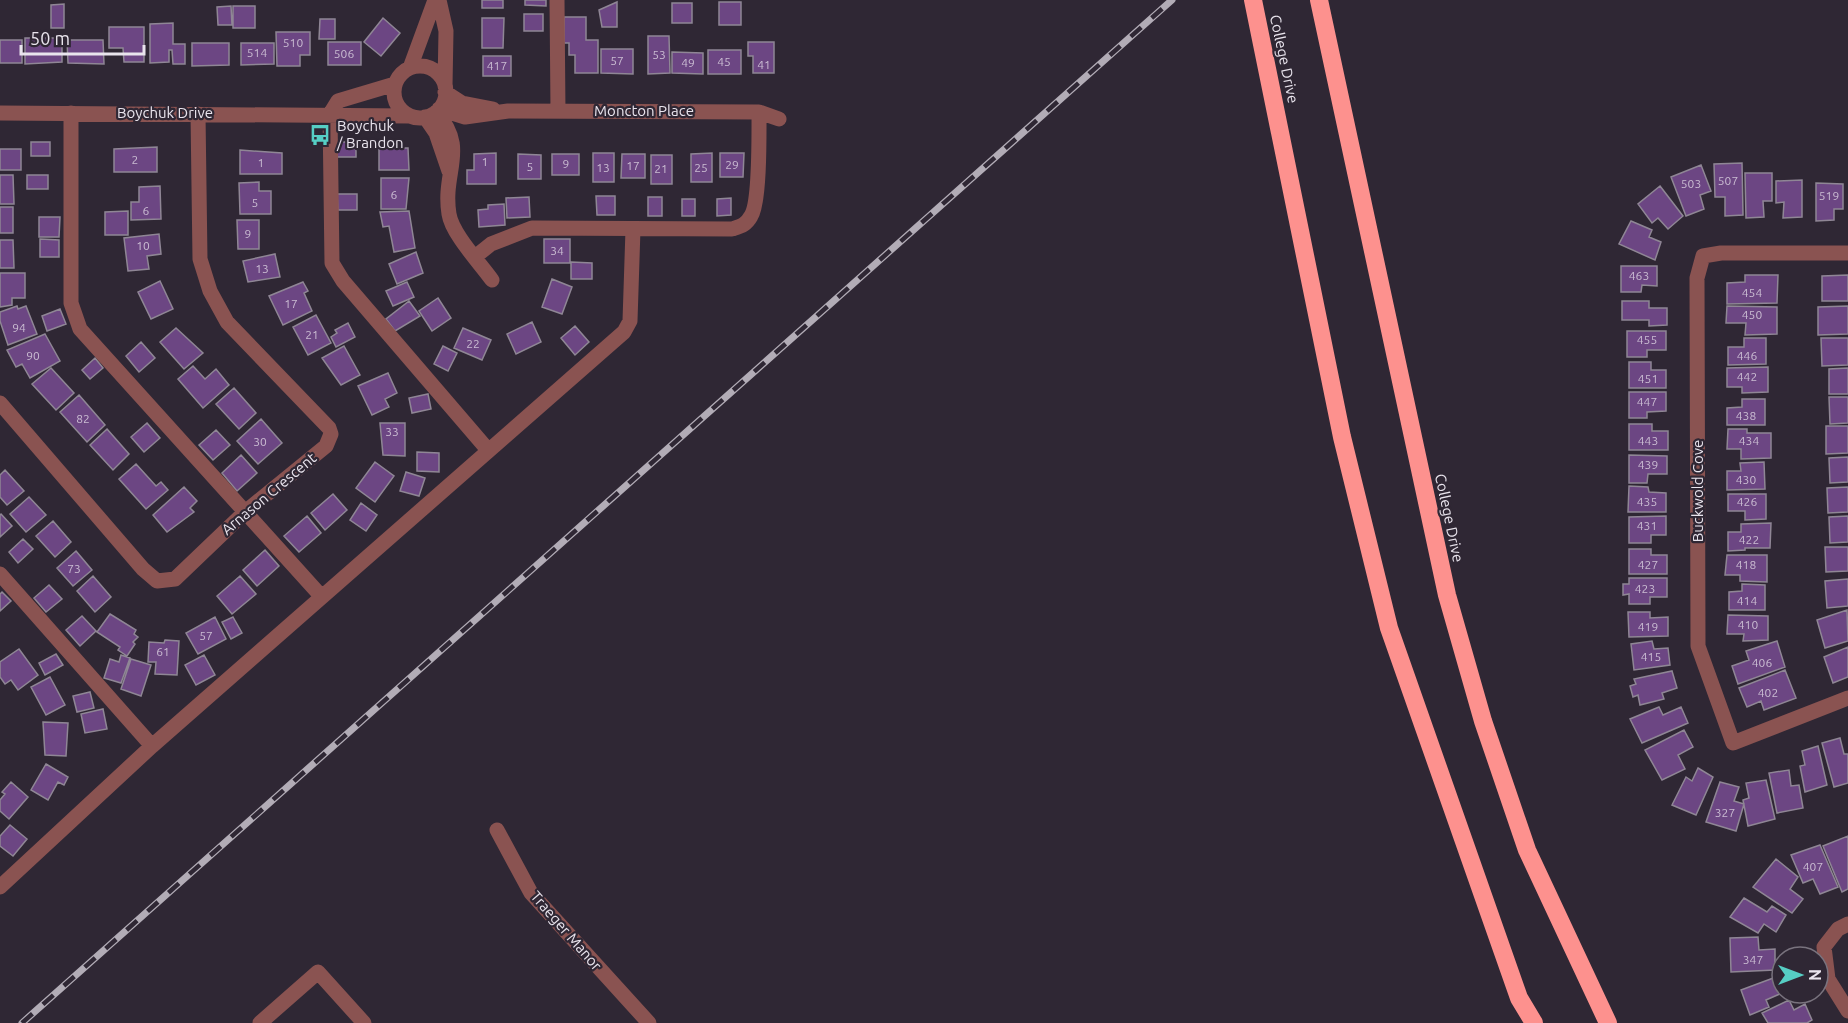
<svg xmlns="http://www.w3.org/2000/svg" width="1848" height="1023" font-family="Ubuntu,sans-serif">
<rect width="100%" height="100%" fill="#2f2734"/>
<path fill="#6c4683" stroke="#8f8695" stroke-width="1.5" d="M 482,0 L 503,0 L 503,8 L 482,8 Z
M 525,0 L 546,0 L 546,6 L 525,5 Z
M 617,2 L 617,27 L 602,27 L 599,10 Z
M 719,2 L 741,2 L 741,25 L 719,25 Z
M 672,3 L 692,3 L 692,23 L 672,23 Z
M 64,4 L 64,28 L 51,28 L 51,5 Z
M 231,6 L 232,25 L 218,25 L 217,7 Z
M 233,6 L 255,6 L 255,28 L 233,28 Z
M 524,14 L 543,14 L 543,31 L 524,31 Z
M 564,17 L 586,17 L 586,40 L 598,40 L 598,73 L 575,73 L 575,55 L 569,55 L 569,43 L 564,43 Z
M 383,18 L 400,33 L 381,56 L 364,42 Z
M 482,18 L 504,18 L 503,48 L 482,48 Z
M 320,19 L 335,19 L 335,39 L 319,39 Z
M 173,23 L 173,44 L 185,44 L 185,64 L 173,64 L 172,50 L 169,50 L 169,62 L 150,63 L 150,24 Z
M 109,27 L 144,27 L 144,62 L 124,62 L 123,48 L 109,48 Z
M 276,32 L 310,32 L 310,55 L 300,55 L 300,66 L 277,66 Z
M 648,36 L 669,36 L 670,73 L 648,74 Z
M 25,38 L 62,38 L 62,62 L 25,64 Z
M 0,40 L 22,40 L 22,63 L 0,63 Z
M 67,40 L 103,40 L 104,64 L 68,63 Z
M 328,42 L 361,42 L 361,65 L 328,65 Z
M 748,42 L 774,42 L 774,73 L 753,73 L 753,56 L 748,56 Z
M 192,43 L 229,43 L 229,65 L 192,66 Z
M 241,43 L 274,43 L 274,64 L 241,65 Z
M 601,49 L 633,49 L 633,74 L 601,73 Z
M 708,50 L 741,50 L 741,74 L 708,74 Z
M 672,52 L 703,53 L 703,74 L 672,73 Z
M 483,56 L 511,56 L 511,76 L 483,76 Z
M 31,142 L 50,142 L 50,156 L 31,156 Z
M 337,142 L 356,142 L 356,157 L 337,157 Z
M 157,147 L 157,172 L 114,172 L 114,149 Z
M 379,148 L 408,148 L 409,170 L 379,170 Z
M 0,149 L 21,149 L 21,170 L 0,170 Z
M 240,150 L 282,153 L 282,174 L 240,174 Z
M 496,153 L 496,184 L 467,184 L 467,170 L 474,170 L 474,154 Z
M 593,153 L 614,153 L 614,182 L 593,182 Z
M 712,153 L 712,182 L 691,182 L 691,154 Z
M 720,153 L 744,153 L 743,177 L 720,177 Z
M 518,154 L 541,155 L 541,179 L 518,179 Z
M 552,154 L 579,154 L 579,175 L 552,175 Z
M 622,154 L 645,154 L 645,178 L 621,178 Z
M 651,155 L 672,155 L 672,184 L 651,184 Z
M 1742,163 L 1743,215 L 1725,216 L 1725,197 L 1715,197 L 1714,164 Z
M 1701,165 L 1711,191 L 1700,195 L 1704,209 L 1686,216 L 1671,177 Z
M 1745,173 L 1772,173 L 1772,201 L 1763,201 L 1764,217 L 1746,218 Z
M 0,175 L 13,175 L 14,204 L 0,204 Z
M 27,175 L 48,175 L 48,189 L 27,189 Z
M 381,178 L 409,178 L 406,209 L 381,209 Z
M 1802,180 L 1802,217 L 1783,218 L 1784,202 L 1776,203 L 1776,181 Z
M 259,182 L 259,191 L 271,191 L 271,214 L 240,214 L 239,183 Z
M 1816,183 L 1843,184 L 1843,209 L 1834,209 L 1834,220 L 1816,221 Z
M 160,186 L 161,219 L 131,220 L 131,202 L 139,202 L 139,187 Z
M 1660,186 L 1683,216 L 1668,229 L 1658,218 L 1652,223 L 1638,204 Z
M 337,194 L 357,194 L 357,210 L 338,210 Z
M 596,196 L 615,196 L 615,215 L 597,215 Z
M 529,197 L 530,217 L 507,218 L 506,198 Z
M 648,197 L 662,197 L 662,216 L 648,216 Z
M 731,198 L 731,215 L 717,216 L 717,199 Z
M 682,199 L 695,199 L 695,216 L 682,216 Z
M 504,204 L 505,225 L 479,227 L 478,210 L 488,209 L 488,205 Z
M 0,207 L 13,207 L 13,233 L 0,233 Z
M 128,211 L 128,235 L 105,235 L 105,212 Z
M 409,211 L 415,248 L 394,252 L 389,226 L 383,227 L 380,212 Z
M 39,217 L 60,217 L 59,237 L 39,237 Z
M 237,220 L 259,220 L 259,249 L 238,249 Z
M 1631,221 L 1652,230 L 1649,237 L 1661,242 L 1655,260 L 1619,244 Z
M 159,234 L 161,254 L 147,256 L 149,269 L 128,271 L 124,238 Z
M 40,239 L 59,240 L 59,257 L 40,257 Z
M 544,239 L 570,239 L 570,263 L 544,263 Z
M 0,240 L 13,240 L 14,268 L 0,268 Z
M 416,252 L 423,273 L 397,284 L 389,264 Z
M 275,254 L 280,277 L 248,282 L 243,261 Z
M 571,262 L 592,263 L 592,279 L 571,279 Z
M 1621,266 L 1657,266 L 1657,286 L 1642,285 L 1641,292 L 1621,292 Z
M 0,273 L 25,273 L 25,298 L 12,298 L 12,305 L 0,307 Z
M 1745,275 L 1778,275 L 1777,303 L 1727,304 L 1727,283 L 1745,282 Z
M 1848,275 L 1848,301 L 1822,301 L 1822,276 Z
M 552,279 L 572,287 L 562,314 L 542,307 Z
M 160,281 L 173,309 L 151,319 L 138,292 Z
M 303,282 L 308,291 L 304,293 L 312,311 L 283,325 L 269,296 Z
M 407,282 L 414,297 L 393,306 L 386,291 Z
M 438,298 L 451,318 L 432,331 L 419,311 Z
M 409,301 L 420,316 L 395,331 L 386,319 Z
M 1622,301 L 1649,301 L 1649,308 L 1667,308 L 1667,325 L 1649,326 L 1649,320 L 1622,320 Z
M 17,306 L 18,309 L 26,306 L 37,334 L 8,345 L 0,321 L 0,312 Z
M 1727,306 L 1777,307 L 1777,334 L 1745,335 L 1746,323 L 1726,323 Z
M 1848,306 L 1848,334 L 1818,335 L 1818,307 Z
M 60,309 L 66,324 L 47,331 L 42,316 Z
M 316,315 L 331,343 L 308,355 L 293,327 Z
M 532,322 L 541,342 L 516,354 L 507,334 Z
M 348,323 L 355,337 L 336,347 L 331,337 L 337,333 L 335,330 Z
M 575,326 L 589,342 L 575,355 L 561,338 Z
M 176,328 L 203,353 L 184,369 L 160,342 Z
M 463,328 L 491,340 L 482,360 L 454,348 Z
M 1627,331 L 1666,331 L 1666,350 L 1647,350 L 1647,357 L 1627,357 Z
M 45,334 L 60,361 L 30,378 L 22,364 L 16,367 L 7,350 Z
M 1744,338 L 1766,338 L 1766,364 L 1728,365 L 1728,347 L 1744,347 Z
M 1821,338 L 1848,338 L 1848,365 L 1822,366 Z
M 141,342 L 155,358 L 139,372 L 126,356 Z
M 344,346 L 360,375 L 341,385 L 322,358 Z
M 443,346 L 457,353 L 448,371 L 434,364 Z
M 95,358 L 103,368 L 90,379 L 82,370 Z
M 1629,362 L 1651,362 L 1651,370 L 1666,370 L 1666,388 L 1629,388 Z
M 193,366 L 205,379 L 216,369 L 229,385 L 203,408 L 178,379 Z
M 1768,367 L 1768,392 L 1742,393 L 1742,387 L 1727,387 L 1727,368 Z
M 51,368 L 74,393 L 56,410 L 32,384 Z
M 1848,368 L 1848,394 L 1829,394 L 1829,369 Z
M 388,373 L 397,393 L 385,399 L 389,407 L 372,415 L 358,386 Z
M 234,388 L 256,413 L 239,429 L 216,404 Z
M 1629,392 L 1666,392 L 1666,411 L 1647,412 L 1647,418 L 1629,418 Z
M 428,394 L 431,409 L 412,413 L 409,398 Z
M 79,395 L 105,425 L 87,442 L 60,412 Z
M 1829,397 L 1848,397 L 1848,423 L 1830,424 Z
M 1742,399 L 1765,399 L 1765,425 L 1727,425 L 1727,408 L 1742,407 Z
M 261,419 L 282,443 L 258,464 L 237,441 Z
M 147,423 L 160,438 L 144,452 L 131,437 Z
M 380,423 L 405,423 L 405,456 L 383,455 Z
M 1629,424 L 1652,424 L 1652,431 L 1668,431 L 1668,450 L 1629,450 Z
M 1826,426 L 1848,426 L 1848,453 L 1826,454 Z
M 107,429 L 129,454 L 113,470 L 90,445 Z
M 1728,429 L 1747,429 L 1747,433 L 1771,433 L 1771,458 L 1741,459 L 1741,449 L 1727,449 Z
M 216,430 L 230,445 L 213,460 L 199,445 Z
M 417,452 L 439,453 L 439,472 L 417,471 Z
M 241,455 L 257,473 L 237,491 L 222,473 Z
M 1629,455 L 1667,456 L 1667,474 L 1648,474 L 1647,483 L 1629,483 Z
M 1848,457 L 1848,482 L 1830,483 L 1829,458 Z
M 375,462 L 394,476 L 375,502 L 356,488 Z
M 1764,462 L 1765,489 L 1727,490 L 1727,471 L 1741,471 L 1740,463 Z
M 136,464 L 156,486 L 161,482 L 168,490 L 146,509 L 119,479 Z
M 5,470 L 24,491 L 7,505 L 0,497 L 0,475 Z
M 406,472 L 425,478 L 419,496 L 400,491 Z
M 1629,486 L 1648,487 L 1649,492 L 1666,493 L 1666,512 L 1628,512 Z
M 184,487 L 197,501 L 190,508 L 194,512 L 167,532 L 153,515 Z
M 1848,487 L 1848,512 L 1828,513 L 1827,488 Z
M 333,494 L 347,510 L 325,530 L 311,513 Z
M 1728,494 L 1766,494 L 1766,519 L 1745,520 L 1745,511 L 1728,511 Z
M 29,497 L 46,515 L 26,532 L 10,514 Z
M 361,503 L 377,515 L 366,531 L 350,520 Z
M 1,514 L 12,526 L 0,537 L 0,515 Z
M 307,516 L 321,533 L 299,552 L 284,536 Z
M 1666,516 L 1666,535 L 1651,535 L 1651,543 L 1629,543 L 1629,517 Z
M 1848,516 L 1848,542 L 1830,543 L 1829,517 Z
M 53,521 L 71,542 L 55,557 L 36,536 Z
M 1771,523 L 1770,548 L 1745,548 L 1745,550 L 1728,551 L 1728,532 L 1741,532 L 1741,524 Z
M 23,539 L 33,549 L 18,563 L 9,552 Z
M 1825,547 L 1848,547 L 1848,571 L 1826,572 Z
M 1629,549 L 1651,549 L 1651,555 L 1667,555 L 1667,574 L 1629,574 Z
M 265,550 L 279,566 L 257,586 L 243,570 Z
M 76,551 L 92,570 L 73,586 L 57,568 Z
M 1727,555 L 1767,555 L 1767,582 L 1740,581 L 1740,575 L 1725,575 Z
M 93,576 L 111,597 L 95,612 L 77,591 Z
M 240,576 L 256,594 L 232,614 L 217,596 Z
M 1629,578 L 1667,578 L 1667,597 L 1650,597 L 1650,604 L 1629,604 L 1629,594 L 1623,595 L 1623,584 L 1629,584 Z
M 1848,579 L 1848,606 L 1827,608 L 1825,581 Z
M 1742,584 L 1765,585 L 1765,610 L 1729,610 L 1729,592 L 1742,591 Z
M 49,585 L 62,599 L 46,612 L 34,598 Z
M 2,592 L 11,601 L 0,611 L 0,594 Z
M 1847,610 L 1848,641 L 1825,648 L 1817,620 Z
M 1628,612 L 1650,612 L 1650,618 L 1668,617 L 1668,636 L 1629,637 Z
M 110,614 L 136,630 L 134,634 L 138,637 L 133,642 L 135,644 L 127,656 L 118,650 L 120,647 L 97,632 Z
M 1728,615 L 1768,616 L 1768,640 L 1743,641 L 1744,634 L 1727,634 Z
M 82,616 L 96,631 L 80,646 L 66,630 Z
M 215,617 L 226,639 L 198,654 L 186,633 Z
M 233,617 L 242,633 L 231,639 L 222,622 Z
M 165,640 L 179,641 L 177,675 L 155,674 L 156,662 L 148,662 L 149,642 L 164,643 Z
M 1652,641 L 1654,649 L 1668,648 L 1670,665 L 1634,670 L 1631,644 Z
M 1777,641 L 1785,667 L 1738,684 L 1732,666 L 1749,660 L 1746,651 Z
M 1848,647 L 1848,677 L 1833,683 L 1824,657 Z
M 19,649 L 38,675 L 18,690 L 11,680 L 5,684 L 0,677 L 0,662 Z
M 56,654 L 63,665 L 45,675 L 39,663 Z
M 121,655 L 130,658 L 121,683 L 104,678 L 110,659 L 119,662 Z
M 204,655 L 215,675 L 196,685 L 185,665 Z
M 131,659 L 151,665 L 141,696 L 121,689 Z
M 1785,670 L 1796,698 L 1764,710 L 1761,701 L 1747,707 L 1739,688 Z
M 1672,671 L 1677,688 L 1662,693 L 1664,699 L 1640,705 L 1638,695 L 1633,697 L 1630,686 L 1636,684 L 1634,679 Z
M 50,677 L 65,705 L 46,715 L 31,687 Z
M 90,692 L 94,708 L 77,712 L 73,696 Z
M 1659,707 L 1663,715 L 1681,707 L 1688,723 L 1642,743 L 1630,719 Z
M 103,709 L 107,729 L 85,733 L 81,714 Z
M 43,722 L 68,723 L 66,756 L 45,755 Z
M 1684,730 L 1693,747 L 1678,755 L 1685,769 L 1662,780 L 1645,750 Z
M 1840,738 L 1844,754 L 1848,754 L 1848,783 L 1834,787 L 1822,743 Z
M 1818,746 L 1827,785 L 1805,792 L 1800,766 L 1805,765 L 1802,751 Z
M 46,764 L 68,777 L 64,785 L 58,782 L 48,800 L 31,790 Z
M 1698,768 L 1713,777 L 1696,815 L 1672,805 L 1686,777 L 1692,781 Z
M 1789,770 L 1791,786 L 1799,785 L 1803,808 L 1777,813 L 1769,773 Z
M 1766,780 L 1775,819 L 1748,826 L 1743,800 L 1749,798 L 1746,783 Z
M 11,782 L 28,797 L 9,819 L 0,811 L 0,800 L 5,794 L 2,792 Z
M 1720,782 L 1739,787 L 1734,801 L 1744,804 L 1736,831 L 1706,822 Z
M 10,825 L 27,839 L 13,856 L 0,846 L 0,836 Z
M 1848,836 L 1848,889 L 1842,892 L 1823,846 Z
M 1820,845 L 1838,887 L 1820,894 L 1813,879 L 1803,883 L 1791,855 Z
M 1776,859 L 1798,877 L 1790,889 L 1803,899 L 1792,913 L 1753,887 Z
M 1744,898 L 1767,912 L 1772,906 L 1786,915 L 1776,932 L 1764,924 L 1758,933 L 1730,917 Z
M 1758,937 L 1759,950 L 1775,949 L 1775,970 L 1731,972 L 1730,938 Z
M 1776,977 L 1782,993 L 1766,1000 L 1769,1007 L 1750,1015 L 1741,990 Z
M 1789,1000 L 1794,1010 L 1805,1004 L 1812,1020 L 1807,1023 L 1768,1023 L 1762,1013 Z"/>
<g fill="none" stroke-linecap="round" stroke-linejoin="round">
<path stroke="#8a5351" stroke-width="15" d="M 439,0 L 446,31 L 445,86
M 557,0 L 558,111
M394 92a26 26 0 1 1 52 0a26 26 0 1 1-52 0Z
M 410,68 L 435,0
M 445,92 L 462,103 L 493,109
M 439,109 L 465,117 L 508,111 L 759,112 L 779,119
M 436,112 C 469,149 442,171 449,214 C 452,234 480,263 492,280
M 0,113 L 409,116
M 71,113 L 71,303 L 80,329 L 321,596
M 330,114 L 332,263 L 343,281 L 488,450
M 330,114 L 338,101 L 395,84
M 425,117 L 436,133 L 449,171
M 1848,253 L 1721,253 L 1703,256 L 1697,278 L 1698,646 L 1733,743 L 1848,698
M 476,256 L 491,244 L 532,228 L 732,229 C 741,226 746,225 751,216 C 760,202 759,132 759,112
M 0,403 L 143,569 L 157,581 L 175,579 L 245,512 L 326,446 L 331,434 L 329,428 L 227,322 L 210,291 L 200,259 L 198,114
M 0,574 L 152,746
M 497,830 L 531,893 L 649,1023
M 0,887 L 152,746 L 624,332 L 630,321 L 633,229
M 1848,924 L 1838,929 L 1824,947 L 1828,979 L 1848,1011
M 260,1023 L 318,972 L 364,1023"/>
<path stroke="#fd918e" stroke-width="18" d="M 1253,0 L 1342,437 L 1389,628 L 1519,998 L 1534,1023
M 1319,0 L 1447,595 L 1483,721 L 1527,850 L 1608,1023"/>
<defs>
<path id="rail" d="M 22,1023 L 1172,0"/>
</defs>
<use href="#rail" stroke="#b2acb6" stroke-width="7"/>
<use href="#rail" stroke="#2f2734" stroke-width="4.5" stroke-dasharray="14" stroke-linecap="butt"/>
</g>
<defs>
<symbol id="bus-bare" viewBox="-9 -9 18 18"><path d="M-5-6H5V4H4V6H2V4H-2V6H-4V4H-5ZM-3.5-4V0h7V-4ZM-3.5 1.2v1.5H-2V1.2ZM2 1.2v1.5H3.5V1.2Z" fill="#56cec4" stroke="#2f2734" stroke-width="2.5" paint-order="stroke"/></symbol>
</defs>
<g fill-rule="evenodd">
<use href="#bus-bare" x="305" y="120" width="30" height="30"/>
</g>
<g text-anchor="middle" stroke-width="4.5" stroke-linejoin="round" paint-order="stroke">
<g font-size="12" fill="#cabcd2">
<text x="293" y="47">510</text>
<text x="257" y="57">514</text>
<text x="344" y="58">506</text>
<text x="659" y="59">53</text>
<text x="617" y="65">57</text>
<text x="724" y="66">45</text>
<text x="688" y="67">49</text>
<text x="764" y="69">41</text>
<text x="497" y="70">417</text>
<text x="135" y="164">2</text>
<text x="485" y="166">1</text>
<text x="261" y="167">1</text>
<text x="566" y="168">9</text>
<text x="732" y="169">29</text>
<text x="633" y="170">17</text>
<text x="530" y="171">5</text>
<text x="603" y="172">13</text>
<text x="701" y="172">25</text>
<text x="661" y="173">21</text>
<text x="1728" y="185">507</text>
<text x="1691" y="188">503</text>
<text x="394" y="199">6</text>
<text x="1829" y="200">519</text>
<text x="255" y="207">5</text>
<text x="146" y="215">6</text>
<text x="248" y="238">9</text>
<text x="143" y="250">10</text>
<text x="557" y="255">34</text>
<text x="262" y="273">13</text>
<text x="1639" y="280">463</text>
<text x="1752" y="297">454</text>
<text x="291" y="308">17</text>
<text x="1752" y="319">450</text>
<text x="19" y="332">94</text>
<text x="312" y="339">21</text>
<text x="1647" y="344">455</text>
<text x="473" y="348">22</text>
<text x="33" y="360">90</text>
<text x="1747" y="360">446</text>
<text x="1747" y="381">442</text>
<text x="1648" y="383">451</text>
<text x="1647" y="406">447</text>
<text x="1746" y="420">438</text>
<text x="83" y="423">82</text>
<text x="392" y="436">33</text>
<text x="1648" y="445">443</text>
<text x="1749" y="445">434</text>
<text x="260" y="446">30</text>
<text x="1648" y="469">439</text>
<text x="1746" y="484">430</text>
<text x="1647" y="506">435</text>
<text x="1747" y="506">426</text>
<text x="1647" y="530">431</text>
<text x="1749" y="544">422</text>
<text x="1648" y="569">427</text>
<text x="1746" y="569">418</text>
<text x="74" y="573">73</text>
<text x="1645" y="593">423</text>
<text x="1747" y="605">414</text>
<text x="1748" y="629">410</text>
<text x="1648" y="631">419</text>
<text x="206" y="640">57</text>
<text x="163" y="656">61</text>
<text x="1651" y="661">415</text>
<text x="1762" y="667">406</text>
<text x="1768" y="697">402</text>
<text x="1725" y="817">327</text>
<text x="1813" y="871">407</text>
<text x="1753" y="964">347</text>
</g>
<g font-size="15" fill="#e9e4ed" stroke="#2f2734">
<text transform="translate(1284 59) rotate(78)" y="5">College Drive</text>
<text x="644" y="116">Moncton Place</text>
<text x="165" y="118">Boychuk Drive</text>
<text transform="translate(1698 491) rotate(-90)" y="5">Buckwold Cove</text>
<text transform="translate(269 494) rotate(-40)" y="5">Arnason Crescent</text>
<text transform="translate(1449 518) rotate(78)" y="5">College Drive</text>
<text transform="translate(566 931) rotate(49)" y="5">Traeger Manor</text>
</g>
<g font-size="15" fill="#e9e4ed" stroke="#2f2734" text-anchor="start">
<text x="337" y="131">Boychuk<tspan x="337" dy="17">/ Brandon</tspan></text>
</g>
</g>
<g transform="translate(1800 975) rotate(90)"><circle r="28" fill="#2f2734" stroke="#79737e" stroke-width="1.5"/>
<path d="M0-4.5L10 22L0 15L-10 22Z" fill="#56cec4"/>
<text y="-9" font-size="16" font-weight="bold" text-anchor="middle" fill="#e9e4ed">N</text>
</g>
<path d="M21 45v9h123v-9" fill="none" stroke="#e9e4ed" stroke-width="3"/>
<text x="30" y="45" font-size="18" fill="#e9e4ed" stroke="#2f2734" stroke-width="4.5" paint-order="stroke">50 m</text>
</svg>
